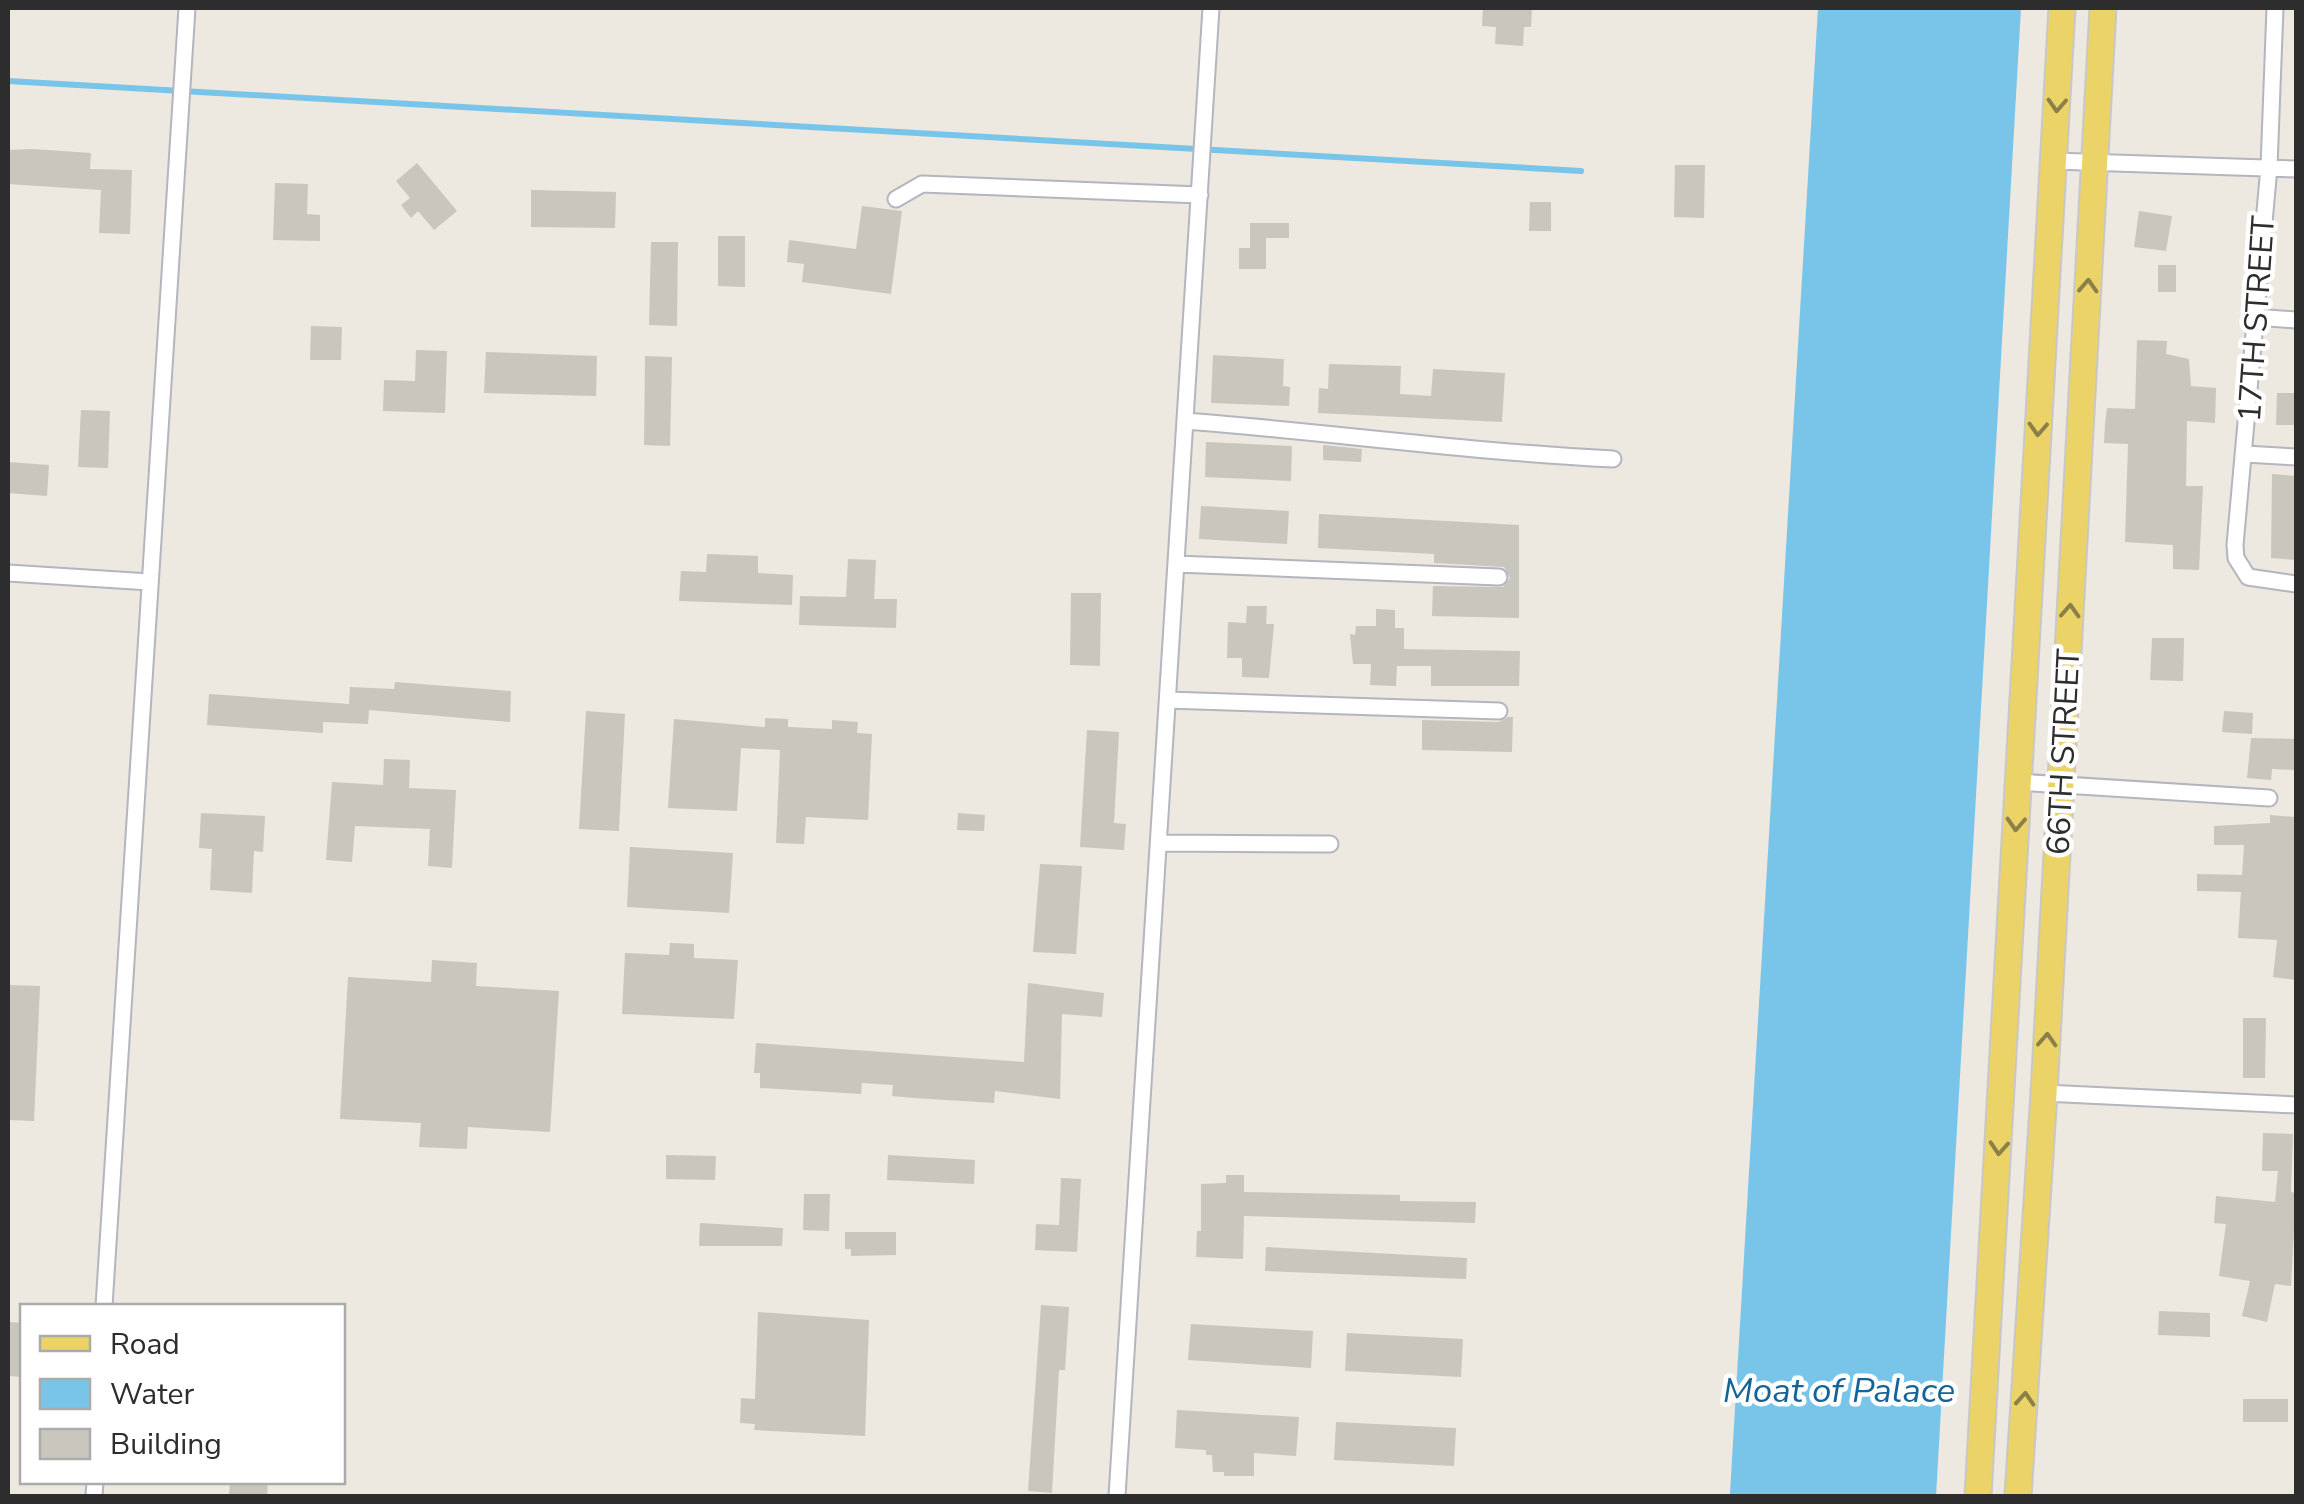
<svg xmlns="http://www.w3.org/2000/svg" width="2304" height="1504" font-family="'Nunito Sans',sans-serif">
<rect width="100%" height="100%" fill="#ede8e0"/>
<path fill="#79c5ea" d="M 1818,8 L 2021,8 L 1936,1496 L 1730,1496 L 1730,1493 Z"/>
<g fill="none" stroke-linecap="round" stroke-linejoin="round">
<path stroke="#79c5ea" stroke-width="6" d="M 8,81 L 1581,171"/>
</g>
<path fill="#c9c6be" d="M 1483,8 L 1532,8 L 1531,27 L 1524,27 L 1523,46 L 1495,44 L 1496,27 L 1482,26 Z
M 32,149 L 91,153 L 90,169 L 132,170 L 130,234 L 99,233 L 101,190 L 8,184 L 8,150 Z
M 417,163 L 457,211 L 434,230 L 418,211 L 411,218 L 401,205 L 410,198 L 396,181 Z
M 1675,165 L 1705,165 L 1704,218 L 1674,217 Z
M 275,183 L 308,184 L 307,214 L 320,215 L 320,241 L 273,240 Z
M 531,190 L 616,192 L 615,228 L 531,227 Z
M 1530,202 L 1551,202 L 1551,231 L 1529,231 Z
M 862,206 L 902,211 L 891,294 L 802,282 L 804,264 L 787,262 L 789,240 L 856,249 Z
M 2139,211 L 2172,216 L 2166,251 L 2134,247 Z
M 1250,223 L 1289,223 L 1289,238 L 1266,238 L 1266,269 L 1239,269 L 1239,248 L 1250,248 Z
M 718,236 L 745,236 L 745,287 L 718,286 Z
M 651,242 L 678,242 L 677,326 L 649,325 Z
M 2158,265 L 2176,265 L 2176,292 L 2158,292 Z
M 311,326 L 342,327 L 341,360 L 310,360 Z
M 2137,340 L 2167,341 L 2166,354 L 2189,359 L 2191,386 L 2216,388 L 2215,423 L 2187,421 L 2186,486 L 2203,486 L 2199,570 L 2173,569 L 2173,545 L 2125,542 L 2128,444 L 2104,443 L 2105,424 L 2107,408 L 2135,409 Z
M 416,350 L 447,351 L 445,413 L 383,411 L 384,380 L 415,381 Z
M 486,352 L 597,356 L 596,396 L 484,393 Z
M 1213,355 L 1284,359 L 1283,386 L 1290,387 L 1289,406 L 1211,403 Z
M 645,356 L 672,357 L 670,446 L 644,445 Z
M 1329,364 L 1401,366 L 1400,394 L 1431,396 L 1433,369 L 1505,373 L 1502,422 L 1318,413 L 1319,388 L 1328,389 Z
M 2277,393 L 2296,393 L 2296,425 L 2276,425 Z
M 81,410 L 110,411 L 108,468 L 78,467 Z
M 1206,442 L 1292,446 L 1291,481 L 1205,477 Z
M 1323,445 L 1362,449 L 1361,462 L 1323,460 Z
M 8,462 L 49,465 L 47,496 L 8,493 Z
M 2272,474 L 2296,476 L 2296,560 L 2271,558 Z
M 1201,506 L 1289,511 L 1287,544 L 1199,539 Z
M 1319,514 L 1519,525 L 1519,618 L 1432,616 L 1433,586 L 1503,587 L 1510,578 L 1504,567 L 1434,563 L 1434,554 L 1318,548 Z
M 707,554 L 758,556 L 758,573 L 793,575 L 792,605 L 679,601 L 681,571 L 706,572 Z
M 848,559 L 876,560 L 874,599 L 897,599 L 896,628 L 799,625 L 800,596 L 846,597 Z
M 1071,593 L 1101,593 L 1100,666 L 1070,665 Z
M 1247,606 L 1267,606 L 1266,624 L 1274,624 L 1269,678 L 1242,677 L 1242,658 L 1227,658 L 1228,622 L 1246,623 Z
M 1376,609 L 1395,610 L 1395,628 L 1404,628 L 1404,649 L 1520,651 L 1519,686 L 1431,686 L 1431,666 L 1397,666 L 1396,686 L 1370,685 L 1371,664 L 1353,664 L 1350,634 L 1355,635 L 1356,626 L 1376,626 Z
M 2152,638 L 2184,638 L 2183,681 L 2150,680 Z
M 395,682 L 511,691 L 510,722 L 369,710 L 368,724 L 323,722 L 323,733 L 207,725 L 209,694 L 349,704 L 350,687 L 394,689 Z
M 586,711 L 625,714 L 619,831 L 579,829 Z
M 2224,711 L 2253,713 L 2252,734 L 2222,732 Z
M 1508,717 L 1513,717 L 1512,752 L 1422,750 L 1422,720 L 1499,722 Z
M 765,718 L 788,719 L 788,727 L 832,729 L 832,720 L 858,722 L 857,733 L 872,734 L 868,820 L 806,817 L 804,844 L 776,843 L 780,750 L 741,748 L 737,811 L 668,808 L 674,719 L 765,727 Z
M 1087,730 L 1119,732 L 1114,823 L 1126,824 L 1124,850 L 1080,847 Z
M 2251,738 L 2296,739 L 2296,770 L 2272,769 L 2271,780 L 2247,778 Z
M 384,759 L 410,760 L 409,788 L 456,790 L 452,868 L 428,866 L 430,829 L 355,826 L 352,862 L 326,860 L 332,782 L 383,785 Z
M 201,813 L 265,816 L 263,852 L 254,851 L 252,893 L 210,890 L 212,849 L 199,848 Z
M 958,813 L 985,815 L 984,831 L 957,830 Z
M 2270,815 L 2296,817 L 2296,980 L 2273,977 L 2277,940 L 2238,938 L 2241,892 L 2197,891 L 2197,874 L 2242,875 L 2244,845 L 2214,845 L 2214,826 L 2270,823 Z
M 630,847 L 733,853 L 729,913 L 627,907 Z
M 1040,864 L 1082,866 L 1076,954 L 1033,952 Z
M 670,943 L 694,944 L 694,958 L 738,960 L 734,1019 L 622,1014 L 625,953 L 669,955 Z
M 432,960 L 477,963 L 476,986 L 559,991 L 550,1132 L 468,1127 L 467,1149 L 419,1147 L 421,1123 L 340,1119 L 348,977 L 431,982 Z
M 1028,983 L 1104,993 L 1102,1017 L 1062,1014 L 1060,1099 L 995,1091 L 994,1103 L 914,1098 L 892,1096 L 893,1085 L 862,1083 L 861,1094 L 760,1088 L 760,1073 L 754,1073 L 756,1043 L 1024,1062 Z
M 8,985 L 40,986 L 34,1121 L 8,1120 Z
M 2243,1018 L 2266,1018 L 2265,1078 L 2243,1078 Z
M 2263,1133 L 2293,1134 L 2291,1192 L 2296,1193 L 2291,1286 L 2275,1284 L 2267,1322 L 2242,1316 L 2250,1281 L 2219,1276 L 2226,1224 L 2214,1223 L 2216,1196 L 2275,1202 L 2278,1171 L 2262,1171 Z
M 666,1155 L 716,1156 L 715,1180 L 666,1179 Z
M 888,1155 L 975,1160 L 974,1184 L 887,1180 Z
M 1226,1175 L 1244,1175 L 1244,1192 L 1400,1195 L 1400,1201 L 1476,1202 L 1475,1223 L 1244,1216 L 1243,1259 L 1196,1257 L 1197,1231 L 1201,1231 L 1201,1184 L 1226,1183 Z
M 1061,1178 L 1081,1179 L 1077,1252 L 1035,1250 L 1036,1224 L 1059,1225 Z
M 804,1194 L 830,1194 L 829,1231 L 803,1230 Z
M 700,1223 L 783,1228 L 782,1246 L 699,1246 Z
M 845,1232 L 896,1232 L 896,1255 L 851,1256 L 851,1249 L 845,1249 Z
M 1266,1247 L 1467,1258 L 1466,1279 L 1265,1271 Z
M 1041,1305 L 1069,1307 L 1065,1370 L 1059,1370 L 1052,1493 L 1028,1491 Z
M 2159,1311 L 2210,1313 L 2210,1337 L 2158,1335 Z
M 758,1312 L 869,1320 L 865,1436 L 754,1430 L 755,1424 L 740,1423 L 741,1398 L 755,1399 Z
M 10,1322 L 22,1323 L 22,1377 L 8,1376 Z
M 1191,1324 L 1313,1331 L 1311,1368 L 1188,1360 Z
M 1347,1333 L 1463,1339 L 1461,1377 L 1345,1371 Z
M 2243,1399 L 2288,1399 L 2288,1422 L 2243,1422 Z
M 1177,1410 L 1299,1417 L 1296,1456 L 1254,1453 L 1254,1476 L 1224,1476 L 1224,1472 L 1213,1472 L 1212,1455 L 1206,1455 L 1206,1450 L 1175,1448 Z
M 1336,1422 L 1456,1428 L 1454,1466 L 1334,1460 Z
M 230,1482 L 268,1482 L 267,1496 L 229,1496 Z"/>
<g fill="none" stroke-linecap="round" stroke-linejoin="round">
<defs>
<path id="minor" d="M 2275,8 L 2269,167 L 2235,545 L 2236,558 L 2248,577 L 2296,584
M 2054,161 L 2296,169
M 896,199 L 922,184 L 1200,195
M 2255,317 L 2296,320
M 1186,421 C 1328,432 1470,452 1613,459
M 2245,454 L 2296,457
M 1176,564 L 1499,577
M 8,573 L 150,582
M 1168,700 L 1499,711
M 2018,782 L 2269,798
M 1159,843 L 1330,844
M 2044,1093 L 2296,1105
M 104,1306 L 187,8
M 94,1496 L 95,1482
M 1117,1496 L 1211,8"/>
<path id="primary" d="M 1978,1496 L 2062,8
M 2018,1496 L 2044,1093 L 2103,8"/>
</defs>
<use href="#minor" stroke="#b3b5bf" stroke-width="19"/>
<use href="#primary" stroke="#c8c8c8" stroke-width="29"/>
<use href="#minor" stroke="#fff" stroke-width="15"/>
<use href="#primary" stroke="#ebd368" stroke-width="25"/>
</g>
<defs><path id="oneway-chevron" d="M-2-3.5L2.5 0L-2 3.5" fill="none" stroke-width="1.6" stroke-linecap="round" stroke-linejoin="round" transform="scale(2.5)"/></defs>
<g stroke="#8c804a">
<use href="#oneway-chevron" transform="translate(2057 105) rotate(93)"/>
<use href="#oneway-chevron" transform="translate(2088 286) rotate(-87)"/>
<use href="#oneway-chevron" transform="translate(2038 429) rotate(93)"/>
<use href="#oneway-chevron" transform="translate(2070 611) rotate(-87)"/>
<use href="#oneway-chevron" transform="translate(2016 824) rotate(93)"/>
<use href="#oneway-chevron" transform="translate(2047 1040) rotate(-87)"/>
<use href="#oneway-chevron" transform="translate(1999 1148) rotate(94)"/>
<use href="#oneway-chevron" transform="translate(2025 1399) rotate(-86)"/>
</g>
<g text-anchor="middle" stroke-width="9" stroke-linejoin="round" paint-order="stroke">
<g font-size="32" fill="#2d2d2d" stroke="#fff">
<text transform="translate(2256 319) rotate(-86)" y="11">17TH STREET</text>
<text transform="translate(2063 752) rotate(-87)" y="11">66TH STREET</text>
</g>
<g font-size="35" font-style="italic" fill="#146499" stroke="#fff">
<text x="1839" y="1402">Moat of Palace</text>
</g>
</g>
<rect width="2304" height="1504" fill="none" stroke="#2d2d2d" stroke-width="20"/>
<rect x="20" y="1304" width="325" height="180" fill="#ffffff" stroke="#ababab" stroke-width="2.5"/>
<rect x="40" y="1336" width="50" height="15" fill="#ebd368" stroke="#ababab" stroke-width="2.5"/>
<text x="110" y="1354" font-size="30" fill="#2d2d2d">Road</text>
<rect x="40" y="1379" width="50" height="30" fill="#79c5ea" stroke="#ababab" stroke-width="2.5"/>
<text x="110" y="1404" font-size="30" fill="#2d2d2d">Water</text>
<rect x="40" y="1429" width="50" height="30" fill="#c9c6be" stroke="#ababab" stroke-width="2.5"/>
<text x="110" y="1454" font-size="30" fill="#2d2d2d">Building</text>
</svg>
